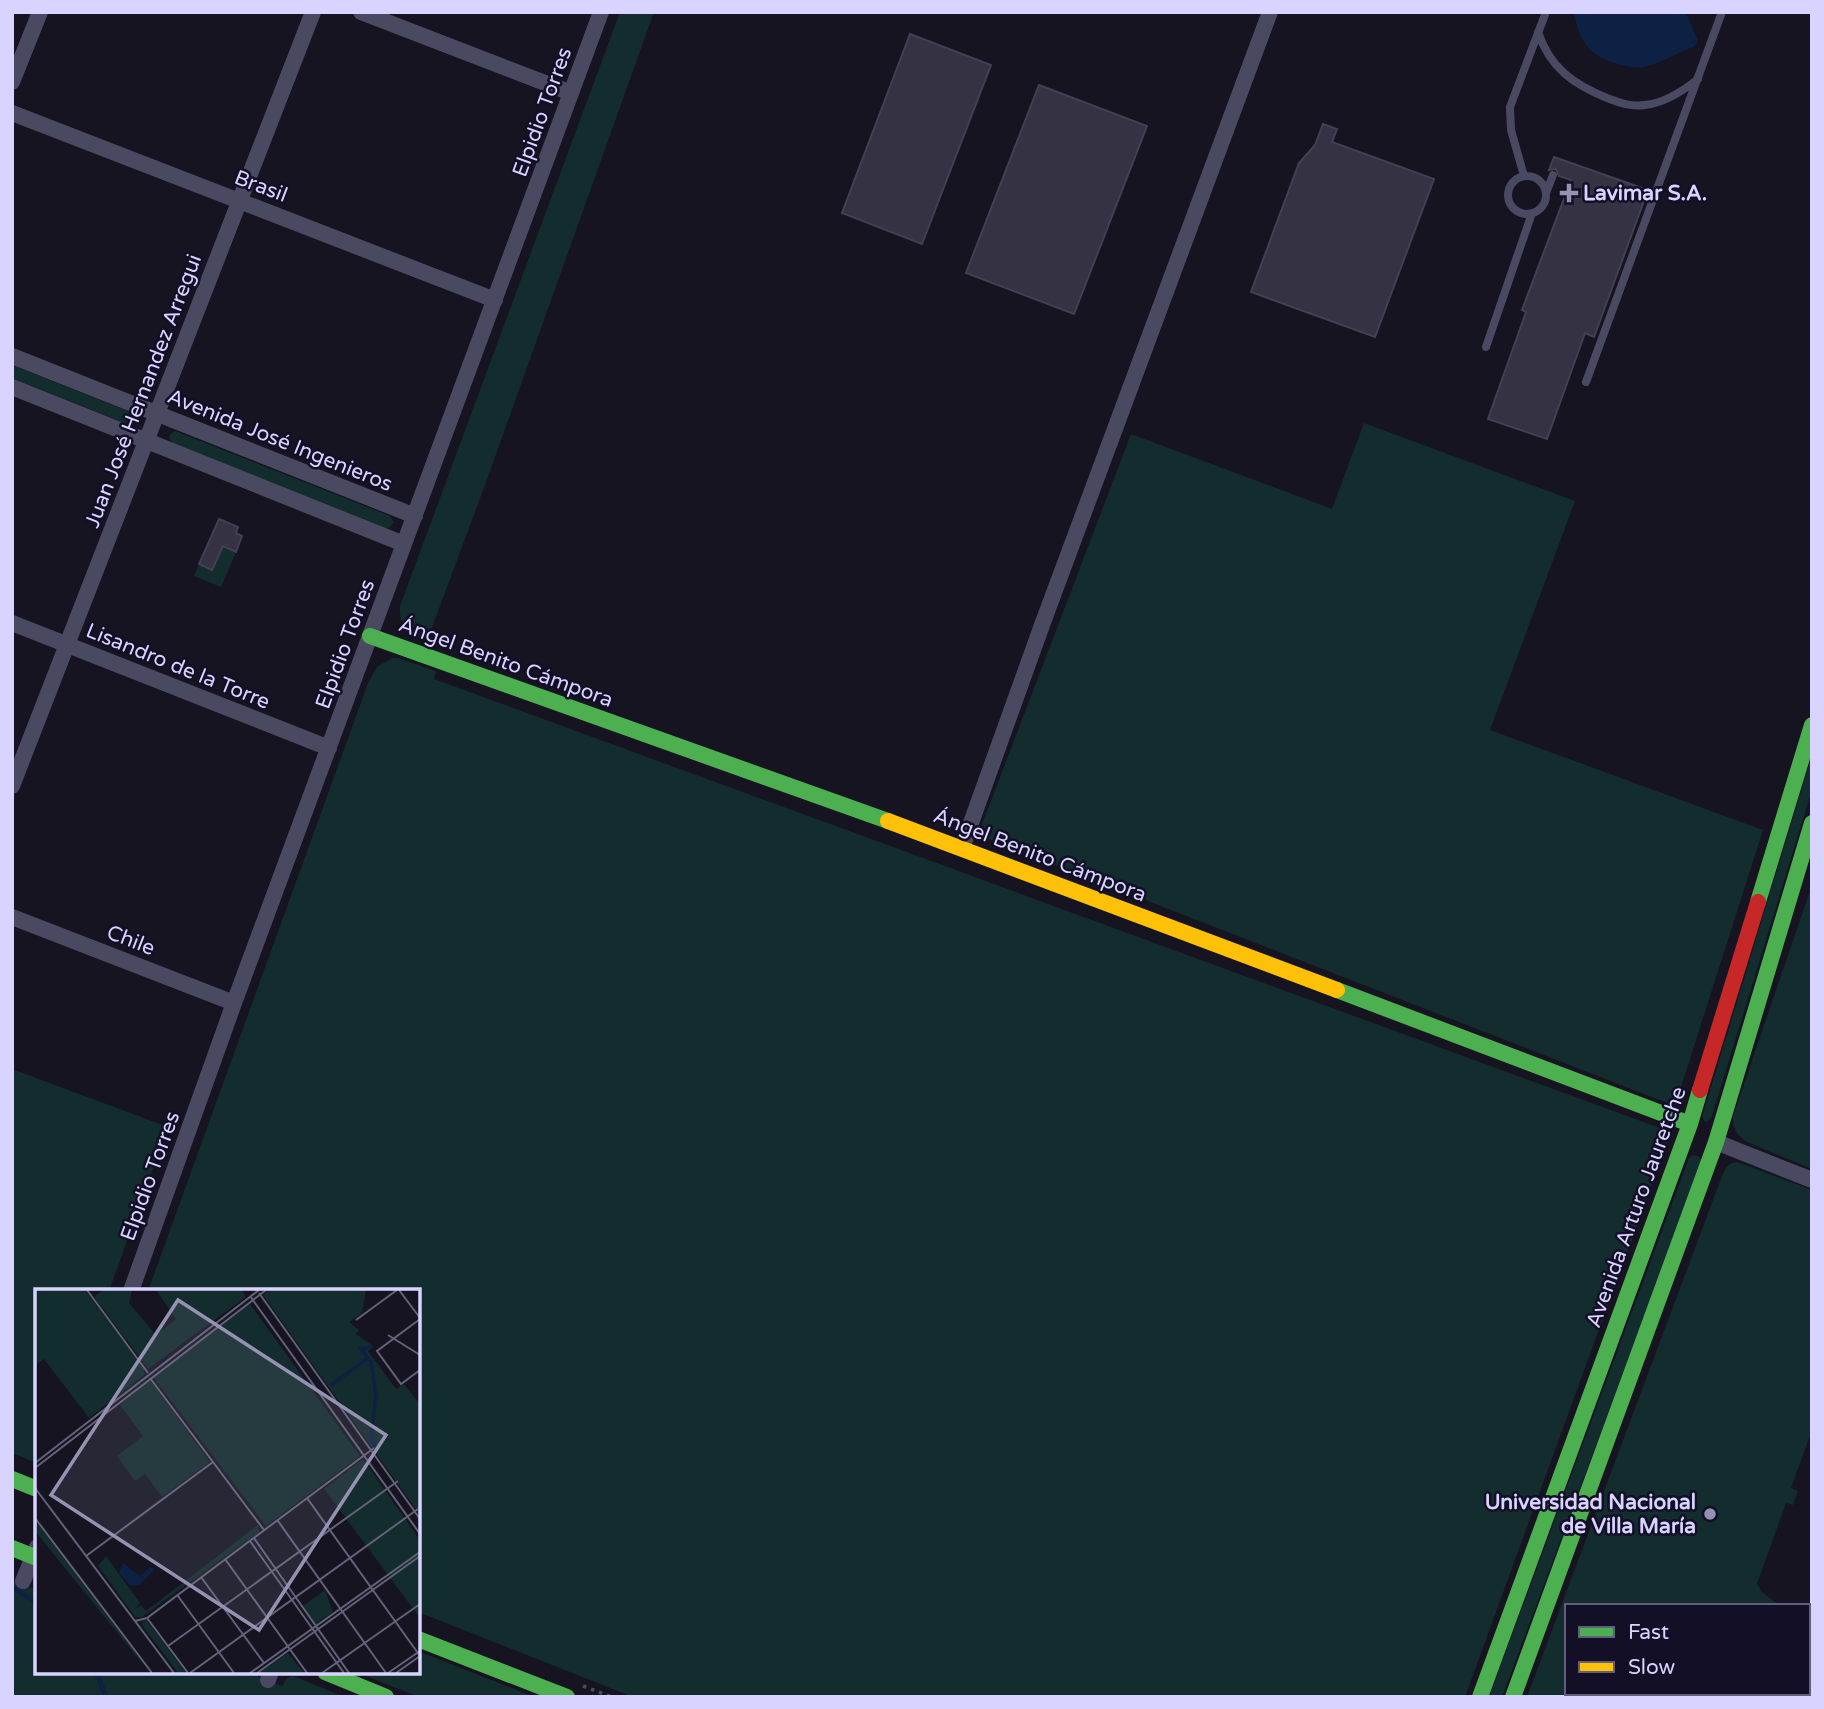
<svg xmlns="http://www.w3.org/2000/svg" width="1824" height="1709" font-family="'Varela Round',sans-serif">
<rect width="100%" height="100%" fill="#161421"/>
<path fill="#132c2d" d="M 620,12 L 654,12 L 485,485 L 427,641 C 407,635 399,627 400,606 Z
M 12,365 L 130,412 L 133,415 L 132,420 L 125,423 L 12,378 Z
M 1364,423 L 1575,501 L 1490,730 L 1763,830 L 1675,1106 L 978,835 L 1131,434 L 1332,509 Z
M 175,431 L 390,516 L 394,522 L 389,528 L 385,528 L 172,443 L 169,437 L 171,433 Z
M 223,546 L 236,552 L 221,587 L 194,576 L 199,564 L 212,570 Z
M 392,658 L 398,658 L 436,671 L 434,679 L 1671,1132 L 1465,1697 L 633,1697 L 418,1612 L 418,1291 L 148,1291 L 368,683 L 377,667 Z
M 1812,755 L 1812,790 L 1712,1116 L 1708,1121 L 1705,1122 L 1702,1117 Z
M 1812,885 L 1812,1169 L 1747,1142 C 1737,1135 1732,1129 1733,1116 Z
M 12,1069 L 168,1127 L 109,1291 L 37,1291 L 37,1463 L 12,1453 Z
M 1693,1155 L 1699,1156 L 1702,1162 L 1502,1697 L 1489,1697 L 1689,1158 Z
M 1737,1162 L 1812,1190 L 1812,1430 L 1791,1488 L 1798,1491 L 1793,1505 L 1786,1503 L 1757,1584 L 1762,1592 L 1780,1606 L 1567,1606 L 1567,1693 L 1808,1693 L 1808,1617 L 1812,1619 L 1812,1697 L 1527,1697 L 1722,1176 C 1726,1167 1728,1163 1737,1162 Z
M 12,1580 L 37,1590 L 37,1672 L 260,1672 L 258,1677 L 282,1686 L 287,1678 L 293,1676 L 345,1697 L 12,1697 Z
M 418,1651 L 535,1697 L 419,1697 L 356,1672 L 418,1672 Z"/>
<path fill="#0d2144" d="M 1574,12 L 1684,12 C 1692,20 1691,30 1698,39 L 1697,43 L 1693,47 C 1678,52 1664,62 1648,66 C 1639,69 1630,67 1621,65 C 1591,57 1579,43 1574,12 Z"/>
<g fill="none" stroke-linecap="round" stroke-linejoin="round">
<path stroke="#0d2144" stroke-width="5" d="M 12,1587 L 37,1603
M 96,1672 L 106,1697"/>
</g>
<path fill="#343243" stroke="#433f54" stroke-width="2" d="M 910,34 L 991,65 L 922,244 L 842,213 Z
M 1039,85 L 1147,126 L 1074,314 L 966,273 Z
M 1323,124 L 1337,129 L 1332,142 L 1434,179 L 1375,337 L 1251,292 L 1299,163 L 1315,145 Z
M 1554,157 L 1648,190 L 1594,337 L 1585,333 L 1547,439 L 1488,419 L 1526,312 L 1522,310 L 1571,180 L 1559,176 L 1556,169 L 1549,170 Z
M 219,519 L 238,527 L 236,533 L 242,536 L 236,552 L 223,546 L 212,570 L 199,564 Z"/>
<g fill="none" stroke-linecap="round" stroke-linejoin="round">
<path stroke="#44505f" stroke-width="3.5" stroke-dasharray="3.5 5" stroke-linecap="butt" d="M 583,1686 L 612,1697"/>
<path stroke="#4a4962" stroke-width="8" d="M 1538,32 C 1550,68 1573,84 1607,98 C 1620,103 1631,107 1645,105 C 1665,103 1683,91 1698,79
M1508 195a19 19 0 1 1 38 0a19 19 0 1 1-38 0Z
M 1524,176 L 1511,130 L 1510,107 L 1546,12
M 1546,193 L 1553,175
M 1486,347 L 1532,213
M 1586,382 L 1722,12"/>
<path stroke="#4a4962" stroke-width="16" d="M 361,12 L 571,93
M 12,82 L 40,12
M 12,113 L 495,300
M 12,356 L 415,516
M 12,387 L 404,544
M 12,623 L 329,748
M 12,786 L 313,12
M 962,848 L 1042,625 L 1270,12
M 12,917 L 234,1003
M 1716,1142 L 1812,1180
M 131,1291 L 234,1003 L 601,12
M 23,1581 L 37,1547
M 268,1680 L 271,1672"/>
<path stroke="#4caf50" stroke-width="16" d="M 370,636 L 888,821
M 1758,902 L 1812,725
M 1337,990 L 1690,1124
M 12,1479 L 37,1489
M 12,1548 L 37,1558
M 418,1639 L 567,1697
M 325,1672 L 386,1697
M 1480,1697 L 1690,1124 L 1700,1090
M 1513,1697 L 1716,1142 L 1812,823"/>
<path stroke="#ffc107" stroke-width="16" d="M 888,821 L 1337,990"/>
<path stroke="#c62828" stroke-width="16" d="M 1700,1090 L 1758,902"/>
</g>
<g fill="#9591b1" stroke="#130f26" stroke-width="2.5">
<path d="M1565.5 182.5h7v7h7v7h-7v7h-7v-7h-7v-7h7z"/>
<circle cx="1710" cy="1514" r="7"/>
</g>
<g text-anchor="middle" stroke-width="5" stroke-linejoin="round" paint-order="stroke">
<g font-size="21" fill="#d9d4ff" stroke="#130f26">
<text transform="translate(542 112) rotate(-70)" y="7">Elpidio Torres</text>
<text transform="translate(261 186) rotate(21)" y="7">Brasil</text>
<text transform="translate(143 391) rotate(-69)" y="7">Juan José Hernandez Arregui</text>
<text transform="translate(280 440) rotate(22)" y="7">Avenida José Ingenieros</text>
<text transform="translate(345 644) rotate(-70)" y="7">Elpidio Torres</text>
<text transform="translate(506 662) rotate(20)" y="7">Ángel Benito Cámpora</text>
<text transform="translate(178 666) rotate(22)" y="7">Lisandro de la Torre</text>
<text transform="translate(1040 855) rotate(21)" y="7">Ángel Benito Cámpora</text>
<text transform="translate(131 940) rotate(21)" y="7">Chile</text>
<text transform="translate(150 1176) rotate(-70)" y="7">Elpidio Torres</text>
<text transform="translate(1636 1207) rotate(-70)" y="7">Avenida Arturo Jauretche</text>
</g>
<g font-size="21" font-weight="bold" fill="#d9d4ff" stroke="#130f26" text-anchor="start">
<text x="1583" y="200">Lavimar S.A.</text>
<text x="1696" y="1509" text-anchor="end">Universidad Nacional<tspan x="1696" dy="24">de Villa María</tspan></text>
</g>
</g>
<g transform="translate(35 1289)">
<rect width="385" height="385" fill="#161421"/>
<path d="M 0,1 L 50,1 L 109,80 L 109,86 L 54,129 L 9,70 L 0,76 ZM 68,1 L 97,1 L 94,14 L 121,46 L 141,30 L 121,1 L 207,1 L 211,8 L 113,80 L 59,8 ZM 234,1 L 331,1 L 327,24 L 314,33 L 324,41 L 321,45 L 338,57 L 333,62 L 361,100 L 369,95 L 385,115 L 385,226 L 228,6 ZM 215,15 L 325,167 L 231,237 L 118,88 ZM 115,91 L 175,173 L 127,208 L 110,185 L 100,192 L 82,167 L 108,147 L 85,116 ZM 328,170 L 385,251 L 385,329 L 289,200 ZM 0,231 L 115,384 L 0,242 ZM 223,236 L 224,243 L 107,328 L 100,328 L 63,277 L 71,267 L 105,314 L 99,320 L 106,316 L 111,322 ZM 290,301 L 298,323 L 280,335 L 268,317 ZM 108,331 L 112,332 L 151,384 L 143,384 L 107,336 ZM 253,364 L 269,384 L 224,384 Z" fill="#132c2d"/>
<path d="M 88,274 L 105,287 L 115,278 L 120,280 L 104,296 L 96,297 L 84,284 Z" fill="#0d2144"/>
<path fill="none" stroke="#0d2144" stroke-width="3.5" d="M 337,58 L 326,60 L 336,73 L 341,106 L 336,149 L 341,160M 296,96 L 332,70"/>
<path fill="none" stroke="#64617a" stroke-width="2" d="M 52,1 L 113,84M 364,1 L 385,29M 224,4 L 385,230M 215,7 L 385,245M 385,30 L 342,62 L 366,95 L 385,81M 321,31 L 362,1M 353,46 L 385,66M 115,89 L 229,241M 0,174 L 224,1M 0,179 L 231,1M 0,199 L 139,384M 272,209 L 385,367M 0,229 L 117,384M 243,232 L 351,384M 219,249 L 314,384M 215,252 L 309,384M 51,267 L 178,173M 190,270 L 272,384M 166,288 L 229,374M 143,307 L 199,384M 112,329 L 153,384M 100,332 L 112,329 L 339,159M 133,357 L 363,192M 155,384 L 383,220M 215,384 L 385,263M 222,384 L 385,267M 287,384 L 385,315M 353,384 L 385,362M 361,384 L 385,367"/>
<path fill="#9591b1" fill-opacity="0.15" stroke="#9591b1" stroke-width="3.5" d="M 143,11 L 351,146 L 224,341 L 16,206 Z"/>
<rect width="385" height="385" fill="none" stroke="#d9d4ff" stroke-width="3.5"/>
</g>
<rect width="1824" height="1709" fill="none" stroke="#d9d4ff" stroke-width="28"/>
<rect x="1565" y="1604" width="245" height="91" fill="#130f26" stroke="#625e7d" stroke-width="2"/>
<rect x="1579" y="1627" width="35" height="10" fill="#4caf50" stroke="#625e7d" stroke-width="2"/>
<text x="1628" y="1639" font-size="21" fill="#d9d4ff">Fast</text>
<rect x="1579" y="1662" width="35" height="10" fill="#ffc107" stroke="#625e7d" stroke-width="2"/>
<text x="1628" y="1674" font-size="21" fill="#d9d4ff">Slow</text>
</svg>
